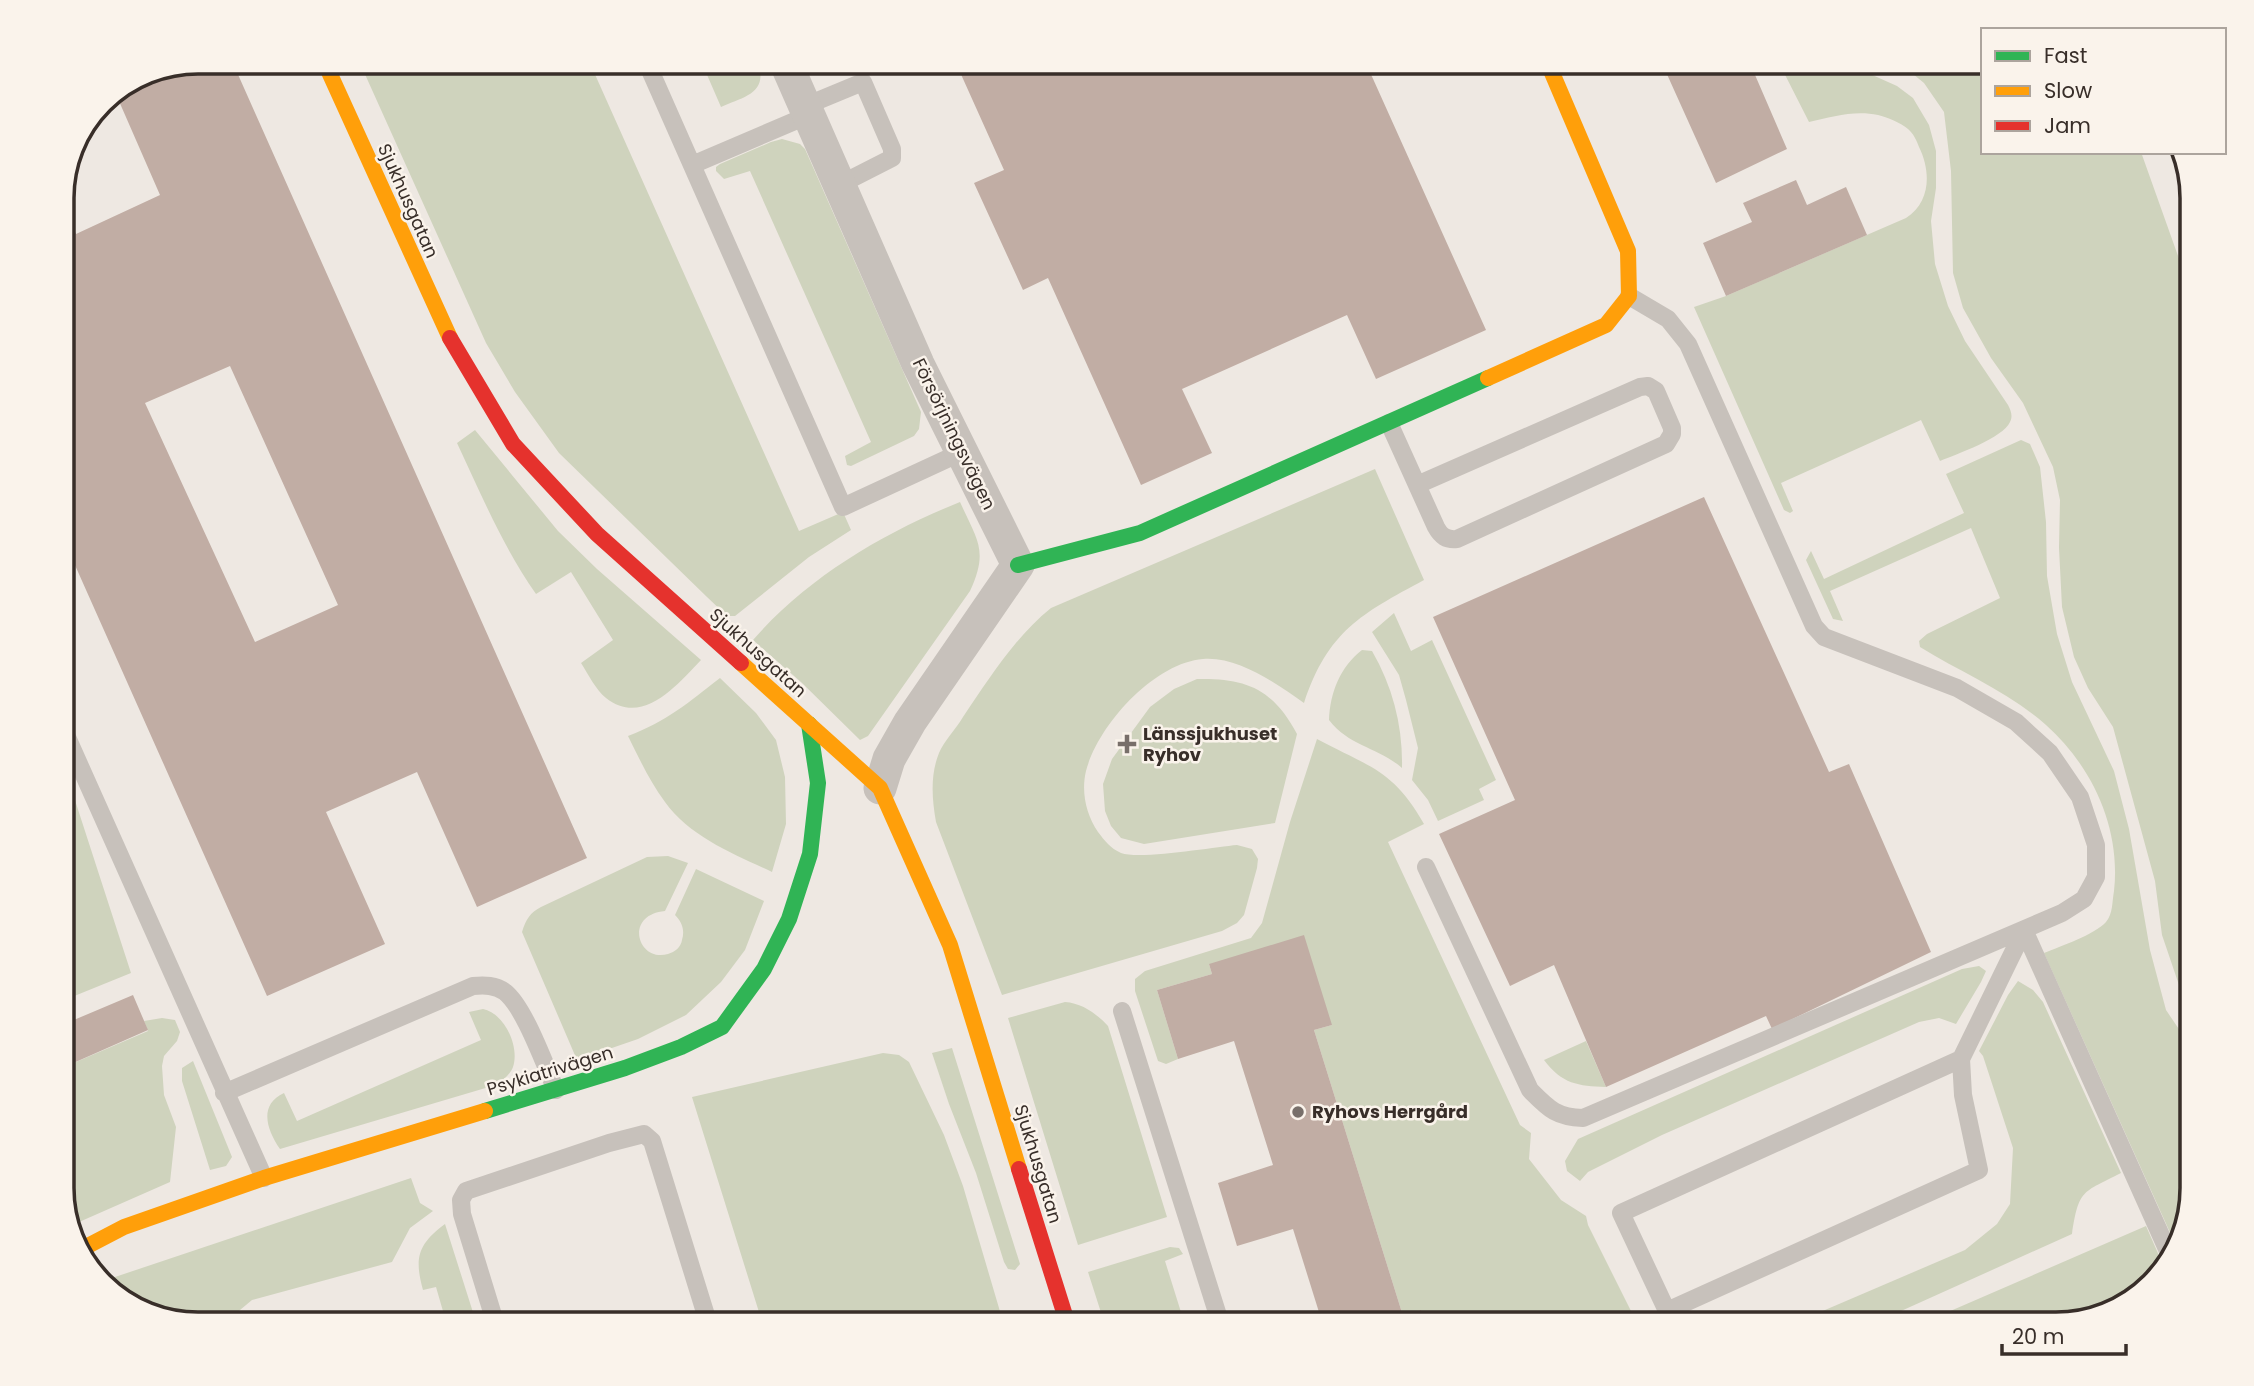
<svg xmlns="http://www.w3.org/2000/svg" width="2254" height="1386" font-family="Poppins,sans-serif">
<rect width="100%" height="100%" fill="#eee8e2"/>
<path fill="#cfd3bd" d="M 359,61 L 589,61 L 799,531 L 843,512 L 851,530 L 809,557 L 735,616 L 727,616 L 707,597 L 559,453 L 515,392 L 486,343 Z
M 701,61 L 757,61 C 770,93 744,97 721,107 Z
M 1778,61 L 1841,61 L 1897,86 L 1913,98 L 1929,125 L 1936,151 L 1936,188 L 1931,221 L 1935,264 L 1948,306 L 1965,341 L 2008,405 C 2011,411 2013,416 2010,422 C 2003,438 1957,454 1940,461 L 1921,420 L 1781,483 L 1793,511 L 1790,513 L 1784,510 L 1694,307 L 1726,296 L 1906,218 C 1931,202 1931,171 1919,147 C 1917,141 1913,133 1908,129 C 1901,123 1887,117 1878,115 C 1854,110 1832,117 1809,122 Z
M 1897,61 L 1983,61 L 1983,152 L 2141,152 L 2193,298 L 2193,1012 L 2179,985 L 2162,935 L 2155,881 L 2113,727 L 2088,688 L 2074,657 L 2062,607 L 2059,548 L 2060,500 L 2053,467 L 2023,403 L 1991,358 L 1963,308 L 1953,273 L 1951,171 L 1944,112 L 1924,83 Z
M 782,139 L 800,144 L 805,149 L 921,412 L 919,429 L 914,436 L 851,466 L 847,465 L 845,456 L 871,442 L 750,171 L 724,179 L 716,171 L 716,167 L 720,164 L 771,142 Z
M 475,430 L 558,531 L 597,569 L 701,660 C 677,685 643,727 606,698 C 596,690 588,674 581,663 L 613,640 L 571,572 L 536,594 C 503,547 481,494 457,443 Z
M 2021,440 L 2030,444 L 2040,467 L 2046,522 L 2047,576 L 2057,634 L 2072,682 L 2114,771 L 2129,829 L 2150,950 L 2166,1010 L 2193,1050 L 2193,1189 L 2177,1248 L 2044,953 C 2061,946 2094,935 2106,922 C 2113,914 2112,902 2114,891 C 2121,829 2093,767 2046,725 C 2009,692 1962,673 1920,647 L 1919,641 L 1927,634 L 2000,598 L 1971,528 L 1830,591 L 1843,621 L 1833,619 L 1806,560 L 1811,551 L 1824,579 L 1964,513 L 1946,474 Z
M 1375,469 L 1424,580 C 1361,614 1328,631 1304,703 C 1277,684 1238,656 1203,659 C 1154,663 1098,725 1086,771 C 1081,792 1086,814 1098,832 C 1105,841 1110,848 1121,853 C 1140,860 1214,847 1237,845 L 1252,849 L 1258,859 L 1257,868 L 1244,915 L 1237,923 L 1222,931 L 1002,995 L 936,822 C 932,800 930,775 939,753 C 944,741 956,729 963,717 C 989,679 1014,638 1051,608 Z
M 960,502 C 977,540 989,550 970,591 L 868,736 L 860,740 L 801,682 L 753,640 C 808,577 883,533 960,502 Z
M 1394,613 L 1411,651 L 1432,640 L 1496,780 L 1479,789 L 1484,800 L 1438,821 L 1428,800 L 1412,780 L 1418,748 L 1406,700 L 1399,675 L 1372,632 Z
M 1362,650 L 1372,651 C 1393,687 1403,727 1402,768 C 1378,747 1350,747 1329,720 C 1330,693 1340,667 1362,650 Z
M 720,678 L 756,713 L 776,740 L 785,777 L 786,824 L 772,872 C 734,854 690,837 665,802 C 650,782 639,758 628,736 C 667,721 688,703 720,678 Z
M 1197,679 C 1247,678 1273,689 1297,734 L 1275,823 L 1144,844 L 1121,838 L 1111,826 L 1105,811 L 1103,784 L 1112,759 L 1150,707 L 1174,689 Z
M 1317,739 C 1369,767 1393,769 1424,824 L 1388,842 L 1520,1125 L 1531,1133 L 1529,1159 L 1561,1200 L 1586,1216 L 1588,1225 L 1638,1325 L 1426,1325 L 1421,1310 L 1403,1316 L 1314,1030 L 1332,1025 L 1209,964 L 1212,974 L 1157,990 L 1178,1059 L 1166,1064 L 1158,1061 L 1135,991 L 1135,979 L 1145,971 L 1251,938 L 1262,923 L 1290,822 Z
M 66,782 L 72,791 L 131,973 L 62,1001 L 62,783 Z
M 668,856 L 688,863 L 665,911 C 623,915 638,963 668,954 C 675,952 681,947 682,940 C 685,930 682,922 675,915 L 696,869 L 764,901 L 745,950 L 721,982 L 686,1015 L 638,1039 L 577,1060 L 522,932 C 526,919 530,913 541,907 L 647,857 Z
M 1979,966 L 1986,971 L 1981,982 L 1956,1024 L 1939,1018 L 1919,1022 L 1662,1135 L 1588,1172 L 1580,1181 L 1567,1171 L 1565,1161 L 1578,1139 L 1962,969 Z
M 2018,981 L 2033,990 L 2043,1002 L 2121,1173 C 2082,1193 2079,1189 2072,1234 L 1870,1325 L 1790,1325 L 1965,1250 L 1997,1224 L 2010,1204 L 2013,1148 L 1983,1056 L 1979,1051 L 2008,995 Z
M 1065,1002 C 1082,1003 1097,1014 1108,1026 L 1167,1217 L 1078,1245 L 1008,1018 Z
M 483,1009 C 504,1013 520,1046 513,1067 C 511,1073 504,1079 499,1084 L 280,1149 C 267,1130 258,1105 284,1093 L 297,1121 L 481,1040 L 469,1012 Z
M 162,1018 L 175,1020 L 180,1032 L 177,1041 L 164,1056 L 162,1066 L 164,1095 L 176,1127 L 170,1182 L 70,1226 L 62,1197 L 62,1068 L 148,1031 L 144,1021 Z
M 1586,1041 L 1606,1087 C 1578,1086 1562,1084 1544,1060 Z
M 952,1048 L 1020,1264 L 1015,1270 L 1008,1269 L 1004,1262 L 976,1173 L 949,1104 L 932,1053 Z
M 883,1053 L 899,1055 L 909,1062 L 944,1135 L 963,1186 L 1004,1325 L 763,1325 L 692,1097 Z
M 193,1061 L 232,1157 L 226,1166 L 210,1170 L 182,1081 L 182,1068 Z
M 411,1178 L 420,1203 L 433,1211 L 410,1228 L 392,1262 L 252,1300 L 222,1325 L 197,1325 L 129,1306 L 103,1281 Z
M 445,1224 L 477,1325 L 447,1325 L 436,1287 L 423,1290 C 414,1258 418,1244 445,1224 Z
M 2146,1226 L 2164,1267 L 2125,1306 L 2057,1325 L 1918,1325 Z
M 1170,1247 L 1179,1248 L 1183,1254 L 1165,1261 L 1185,1325 L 1105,1325 L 1088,1272 Z"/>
<path fill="#c1ada4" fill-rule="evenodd" d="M 197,61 L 232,61 L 587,858 L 477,907 L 417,772 L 326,812 L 385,944 L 267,996 L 62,536 L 62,202 L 76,234 L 160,195 L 115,92 L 146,71 ZM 230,366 L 338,605 L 255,642 L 145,403 Z
M 955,61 L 1365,61 L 1486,330 L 1376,379 L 1347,315 L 1182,389 L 1212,453 L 1141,485 L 1048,278 L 1023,290 L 974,183 L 1004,170 Z
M 1661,61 L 1749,61 L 1787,149 L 1716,183 Z
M 1796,180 L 1807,205 L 1846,187 L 1867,235 L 1726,296 L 1703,243 L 1752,222 L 1743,203 Z
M 1704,497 L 1829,772 L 1849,764 L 1931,952 L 1772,1029 L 1766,1016 L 1606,1087 L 1554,965 L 1510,986 L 1439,834 L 1515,800 L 1433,617 Z
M 1304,935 L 1332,1025 L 1314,1030 L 1403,1316 L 1421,1310 L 1426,1325 L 1323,1325 L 1293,1229 L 1237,1246 L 1218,1183 L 1273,1165 L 1234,1041 L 1178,1059 L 1157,990 L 1212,974 L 1209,964 Z
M 133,995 L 148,1030 L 62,1068 L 62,1025 Z"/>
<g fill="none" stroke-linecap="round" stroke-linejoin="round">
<path stroke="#c7c1bb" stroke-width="18" d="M 646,61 L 843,507 L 962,452
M 805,106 L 863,82 L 892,149 L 892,158 L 839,185
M 692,165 L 809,115
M 1389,423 L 1436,527 C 1441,536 1446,540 1457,539 L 1666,444 L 1672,434 L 1672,428 L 1656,391 L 1648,386 L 1640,387 L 1417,485
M 62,726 L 264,1178
M 1426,867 L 1530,1090 C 1549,1109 1556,1117 1583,1118 L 2062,913 L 2084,899 L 2096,877 L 2096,845 L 2080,797 L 2050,753 L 2016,722 L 1957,688 L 1824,637 L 1814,626 L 1688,344 L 1668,319 L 1629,296
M 2024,930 L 2172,1260
M 1122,1011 L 1221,1325
M 1961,1059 L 1621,1213 L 1667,1311 L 1979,1170 L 1963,1095 L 1961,1059 L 2024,930
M 224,1093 L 473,986 C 485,985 495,985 505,992 C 525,1008 545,1066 556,1090
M 496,1325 L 462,1214 L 461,1200 L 466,1191 L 609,1143 L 644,1134 L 652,1141 L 709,1325"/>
<path stroke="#c7c1bb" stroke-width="33" d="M 785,61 L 918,364 L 1018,565 L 910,722 L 889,759 L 880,788"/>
<path stroke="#30b455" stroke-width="16" d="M 1018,565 L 1140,533 L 1488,378
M 485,1111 L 625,1068 L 681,1047 L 722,1027 L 764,969 L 789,919 L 810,854 L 818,783 L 809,724"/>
<path stroke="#ff9f0a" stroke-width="16" d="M 324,61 L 450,338
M 1488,378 L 1606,325 L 1629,296 L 1628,251 L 1547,61
M 741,663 L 880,788 L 950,945 L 1019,1169
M 78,1251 L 124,1227 L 264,1178 L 485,1111"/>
<path stroke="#e5322d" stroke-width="16" d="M 450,338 L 513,444 L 597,534 L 741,663
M 1019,1169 L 1068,1325"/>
</g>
<g fill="#786f6a" stroke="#faf3eb" stroke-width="2.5">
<path d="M1123.5 733.5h7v7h7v7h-7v7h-7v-7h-7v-7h7z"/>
<circle cx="1298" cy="1112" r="7"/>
</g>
<g text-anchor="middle" stroke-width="5" stroke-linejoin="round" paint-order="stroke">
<g font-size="18" fill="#382e29" stroke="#faf3eb">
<text transform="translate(408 201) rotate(66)" y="6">Sjukhusgatan</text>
<text transform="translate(954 434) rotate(64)" y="6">Försörjningsvägen</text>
<text transform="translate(758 653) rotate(42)" y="6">Sjukhusgatan</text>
<text transform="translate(550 1071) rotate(-17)" y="6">Psykiatrivägen</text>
<text transform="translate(1038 1164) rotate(73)" y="6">Sjukhusgatan</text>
</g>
<g font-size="18" font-weight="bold" fill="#382e29" stroke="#faf3eb" text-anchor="start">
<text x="1143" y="740">Länssjukhuset<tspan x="1143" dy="21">Ryhov</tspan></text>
<text x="1312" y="1118">Ryhovs Herrgård</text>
</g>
</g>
<path d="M0 0H2254V1386H0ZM198 74H2056A124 124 0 0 1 2180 198V1188A124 124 0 0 1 2056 1312H198A124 124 0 0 1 74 1188V198A124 124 0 0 1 198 74Z" fill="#faf3eb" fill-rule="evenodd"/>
<path fill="none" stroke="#382e29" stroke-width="3.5" d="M198 74H2056A124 124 0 0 1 2180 198V1188A124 124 0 0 1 2056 1312H198A124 124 0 0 1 74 1188V198A124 124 0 0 1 198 74Z"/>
<rect x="1981" y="28" width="245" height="126" fill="#faf3eb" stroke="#aca49d" stroke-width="2"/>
<rect x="1995" y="51" width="35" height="10" fill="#30b455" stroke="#aca49d" stroke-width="2"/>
<text x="2044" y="63" font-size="21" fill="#382e29">Fast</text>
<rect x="1995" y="86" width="35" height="10" fill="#ff9f0a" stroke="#aca49d" stroke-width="2"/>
<text x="2044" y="98" font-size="21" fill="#382e29">Slow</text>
<rect x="1995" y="121" width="35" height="10" fill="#e5322d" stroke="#aca49d" stroke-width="2"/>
<text x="2044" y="133" font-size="21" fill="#382e29">Jam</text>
<path d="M2002 1344v10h124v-10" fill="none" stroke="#382e29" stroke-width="3.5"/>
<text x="2012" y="1344" font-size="21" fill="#382e29" stroke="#faf3eb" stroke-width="5" paint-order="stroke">20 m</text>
</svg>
